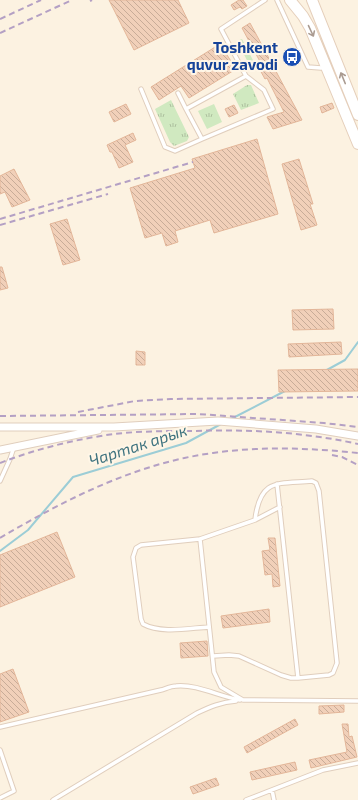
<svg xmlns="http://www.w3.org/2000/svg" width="358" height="800" font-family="'Exo 2',sans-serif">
<defs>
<pattern id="grass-tufts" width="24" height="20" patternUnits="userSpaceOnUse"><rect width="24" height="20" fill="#d0e9c0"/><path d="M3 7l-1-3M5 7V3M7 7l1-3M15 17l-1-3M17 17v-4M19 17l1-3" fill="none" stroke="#adc09e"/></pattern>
<pattern id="building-back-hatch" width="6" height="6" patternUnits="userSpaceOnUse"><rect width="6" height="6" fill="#f1d0b9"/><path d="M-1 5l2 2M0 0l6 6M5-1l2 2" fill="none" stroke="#c8ac98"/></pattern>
</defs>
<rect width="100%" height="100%" fill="#fcf2e1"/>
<path fill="url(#grass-tufts)" d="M 242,39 L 257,68 L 252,70 L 237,41 Z
M 247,85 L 251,85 L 259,103 L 241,110 L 233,94 Z
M 171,100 L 189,137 L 187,141 L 174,146 L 170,142 L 155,109 Z
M 214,104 L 222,122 L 207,129 L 198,111 Z"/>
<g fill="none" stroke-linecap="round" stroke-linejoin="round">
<path stroke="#9ccdd6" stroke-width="2" d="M 325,371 L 345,360 L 358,342
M 231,419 L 285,391
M 0,551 L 28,530 L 73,477 L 186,443 L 221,424"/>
</g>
<path fill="url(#building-back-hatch)" stroke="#e3b699" d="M 109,0 L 178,0 L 189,23 L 134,50 Z
M 239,0 L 243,0 L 247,6 L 242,9 L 240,7 L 234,10 L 231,5 Z
M 250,23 L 263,47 L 302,120 L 273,129 L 267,117 L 284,112 L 267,78 L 265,79 L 260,70 L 264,69 L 242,28 Z
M 220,44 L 236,69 L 189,98 L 181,86 L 159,100 L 151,87 Z
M 332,103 L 334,108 L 322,113 L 320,107 Z
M 126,104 L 131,114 L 114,122 L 109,112 Z
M 234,105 L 238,113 L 229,117 L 225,109 Z
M 133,133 L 136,140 L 125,145 L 133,162 L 119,168 L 112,152 L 110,152 L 107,145 Z
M 257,139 L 278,214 L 214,233 L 210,220 L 175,231 L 178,242 L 166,246 L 162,233 L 145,238 L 130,188 L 195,168 L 192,159 Z
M 299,159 L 313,204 L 310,204 L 317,225 L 301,230 L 282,164 Z
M 14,169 L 30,200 L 12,207 L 5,192 L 0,194 L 0,176 Z
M 67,219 L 80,260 L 63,265 L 50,224 Z
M 0,267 L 2,267 L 8,288 L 0,290 Z
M 333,309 L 334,329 L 293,330 L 292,310 Z
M 341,342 L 342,354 L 289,357 L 288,344 Z
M 136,351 L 145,352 L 145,365 L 136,365 Z
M 358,369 L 358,391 L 279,392 L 278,370 Z
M 57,532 L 75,577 L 0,607 L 0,555 Z
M 268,538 L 275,538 L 280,586 L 273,587 L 272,574 L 265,575 L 262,551 L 270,550 Z
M 269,609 L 270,622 L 223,628 L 221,616 Z
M 207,641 L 208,656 L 181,658 L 180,643 Z
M 13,669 L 29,712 L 0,722 L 0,674 Z
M 344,705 L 344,712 L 319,714 L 319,706 Z
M 295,719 L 298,725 L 247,753 L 244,747 Z
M 342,724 L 348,724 L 349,737 L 352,736 L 357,757 L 311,768 L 309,760 L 347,752 Z
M 295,762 L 297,770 L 252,780 L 250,772 Z
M 216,778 L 219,785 L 193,794 L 190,787 Z"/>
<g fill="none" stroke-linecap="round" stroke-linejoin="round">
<defs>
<path id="lane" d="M 277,0 L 308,67 L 321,68 L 325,66
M 141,89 L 165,147 L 175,151 L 202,139 L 186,109 L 246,76 L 221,29 L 265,0
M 178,93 L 186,109
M 202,139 L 273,109 L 264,90 L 246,76
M 0,481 L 10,459 L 14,447
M 277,484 L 298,678
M 280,507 L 255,520 L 200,539 L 214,672 L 221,687 L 243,700 L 358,701
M 200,539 L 141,545 L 136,548 L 133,557 L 141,619 L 143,624 C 161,634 190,628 209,627
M 213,656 L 229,655 L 239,656 L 281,675 L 291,678 L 298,678 L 329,675 L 333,673 L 337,663 L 319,491 L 316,483 L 312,481 C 277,484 260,478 255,520
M 0,727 L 161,690 C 165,689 171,686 176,686 C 197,684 218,696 240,700
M 0,750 L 14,791 L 0,798
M 272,790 L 274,800
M 53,800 L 197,713 C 210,707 221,702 236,701
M 246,800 L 323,770 L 358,763"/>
<path id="street" d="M 0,427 L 114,427 L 218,421 L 316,429 L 358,436
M 0,450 L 98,430"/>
<path id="secondary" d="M 290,0 L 303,16 L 310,28 L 358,144
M 312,0 L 358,115"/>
</defs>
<use href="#lane" stroke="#e0cebd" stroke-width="5.5"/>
<use href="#street" stroke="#e0cebd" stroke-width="9"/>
<use href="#secondary" stroke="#e5cfbb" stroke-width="12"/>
<use href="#lane" stroke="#fff" stroke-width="3.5"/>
<use href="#street" stroke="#fff" stroke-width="7"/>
<use href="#secondary" stroke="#fff" stroke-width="10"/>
<path stroke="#b4a0c4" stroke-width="2" stroke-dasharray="6 4" stroke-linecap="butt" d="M 90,1 L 92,0
M 0,19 L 41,0
M 0,33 L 72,0
M 0,219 L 193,162
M 0,225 L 108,194
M 78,412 L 135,401 L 171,399 L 358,397
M 0,416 L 198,414 L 324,423 L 358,427
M 332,455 L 342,457 L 358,465
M 0,463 C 36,449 76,439 114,434 C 140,431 167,431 193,431 C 248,429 304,432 358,444
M 0,538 C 66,499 137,463 213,453 C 261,446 310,448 358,453"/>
</g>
<defs><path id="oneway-shaft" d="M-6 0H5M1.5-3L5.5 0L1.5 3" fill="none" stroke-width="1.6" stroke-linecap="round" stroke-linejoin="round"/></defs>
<g stroke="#aa9b91">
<use href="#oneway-shaft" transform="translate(311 31) rotate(65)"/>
<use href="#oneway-shaft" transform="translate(343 78) rotate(-112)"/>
</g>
<defs>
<symbol id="bus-disc" viewBox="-11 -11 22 22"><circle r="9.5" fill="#1a4fb4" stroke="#fff6e7"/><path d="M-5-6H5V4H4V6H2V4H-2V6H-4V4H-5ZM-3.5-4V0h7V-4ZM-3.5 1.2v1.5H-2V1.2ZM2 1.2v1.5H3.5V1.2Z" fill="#fff"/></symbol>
</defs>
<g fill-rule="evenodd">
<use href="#bus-disc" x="281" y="46" width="22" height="22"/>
</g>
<g text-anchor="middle" stroke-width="4" stroke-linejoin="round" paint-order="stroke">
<g font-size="15" font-weight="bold" fill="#164399" stroke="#fff6e7" text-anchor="end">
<text x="278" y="53">Toshkent<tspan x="278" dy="17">quvur zavodi</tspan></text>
</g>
<g font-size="16" font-style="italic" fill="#3f737f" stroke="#fff6e7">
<text transform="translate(138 445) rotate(-18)" y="6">Чартак арык</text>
</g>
</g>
</svg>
